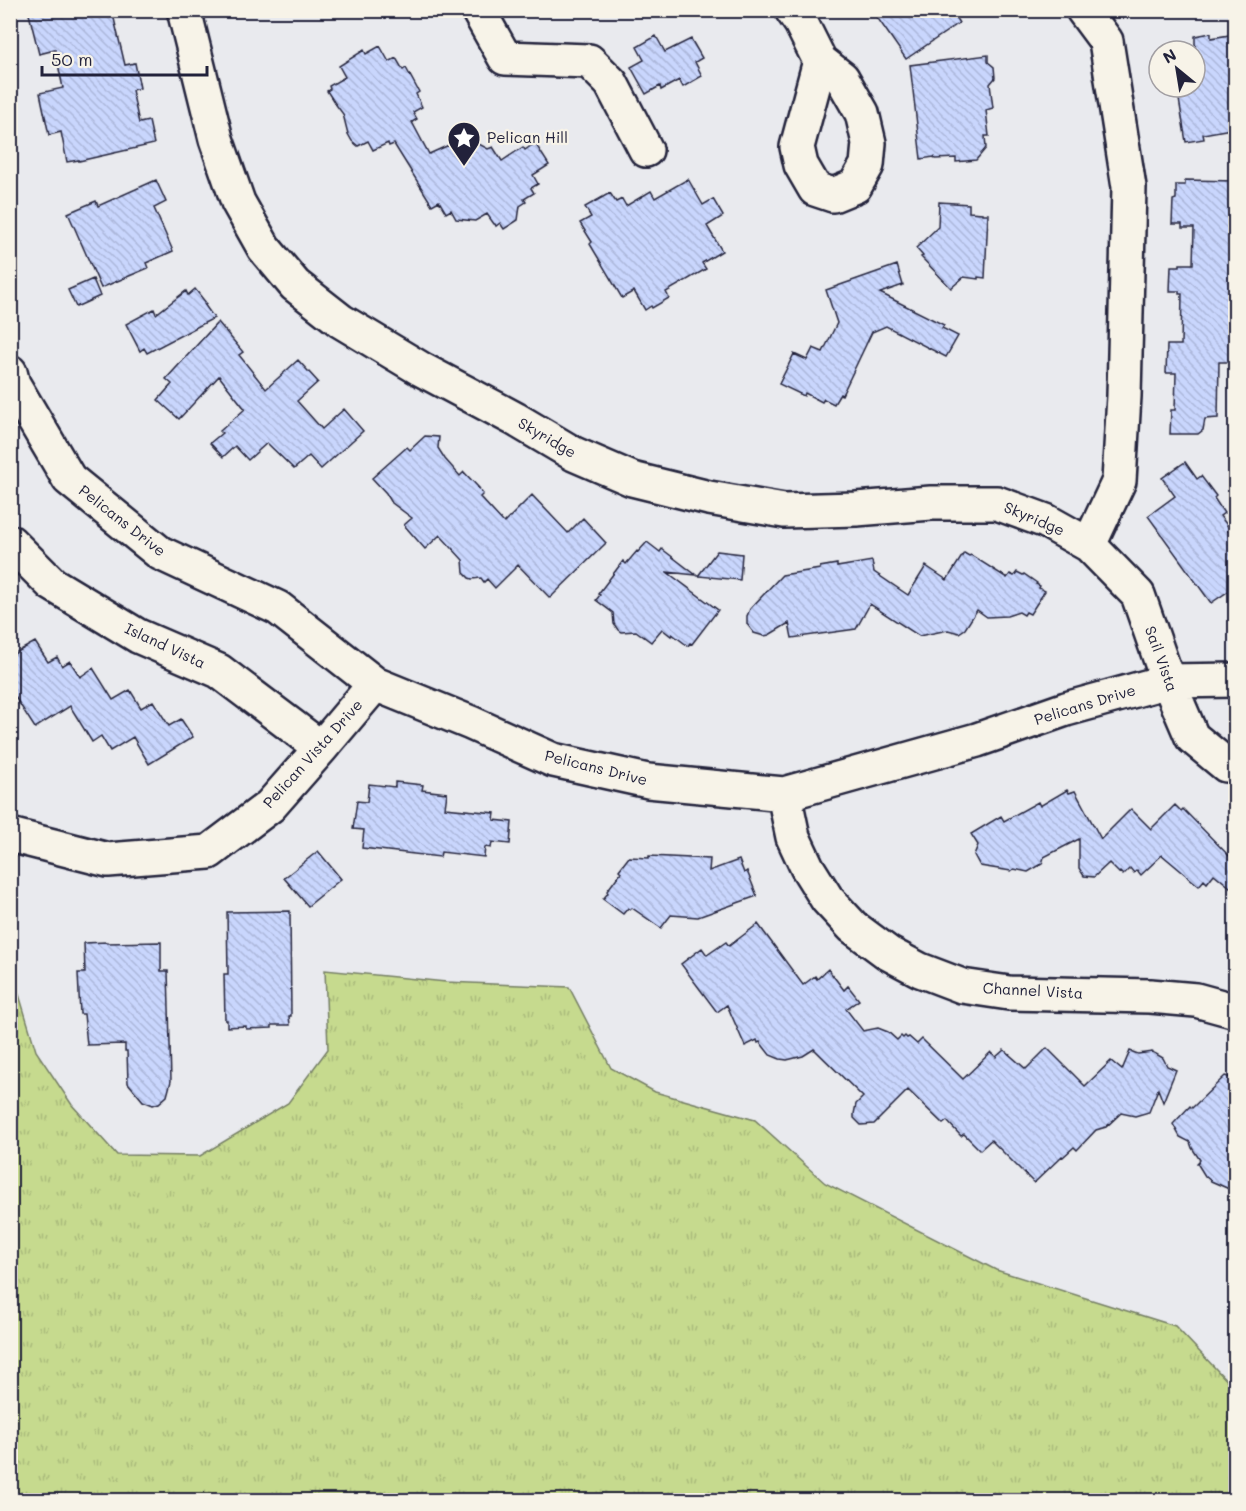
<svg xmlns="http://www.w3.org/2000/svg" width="1246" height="1511" font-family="Mali,sans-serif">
<defs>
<pattern id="grass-tufts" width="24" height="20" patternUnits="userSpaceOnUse" patternTransform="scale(1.5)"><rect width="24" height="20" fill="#c6da8e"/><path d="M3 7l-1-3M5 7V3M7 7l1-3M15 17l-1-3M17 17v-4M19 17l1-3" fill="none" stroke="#aabb7b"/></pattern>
<pattern id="building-back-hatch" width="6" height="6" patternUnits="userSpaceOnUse" patternTransform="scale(1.5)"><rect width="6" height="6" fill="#c9d6fd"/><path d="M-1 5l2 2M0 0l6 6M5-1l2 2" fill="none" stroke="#acb7da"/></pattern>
</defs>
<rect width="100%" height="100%" fill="#e9eaee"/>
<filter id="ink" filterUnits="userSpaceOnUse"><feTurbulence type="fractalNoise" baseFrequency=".0167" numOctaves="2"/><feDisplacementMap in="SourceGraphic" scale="12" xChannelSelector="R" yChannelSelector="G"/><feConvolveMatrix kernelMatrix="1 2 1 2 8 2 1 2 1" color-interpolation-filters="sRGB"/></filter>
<g filter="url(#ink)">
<path fill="url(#grass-tufts)" stroke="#747e64" stroke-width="1.5" d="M 11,968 L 36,1051 L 72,1105 L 117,1155 L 200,1156 L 288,1103 L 328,1049 L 325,970 L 446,982 L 569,987 L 611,1068 L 655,1092 L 755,1120 L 825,1183 L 996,1270 L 1175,1326 L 1235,1389 L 1235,1500 L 11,1500 Z"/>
<path fill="url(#building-back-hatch)" stroke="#22223b" stroke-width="1.5" d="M 28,10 L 112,10 L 125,65 L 135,63 L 140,88 L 132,90 L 139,123 L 149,121 L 154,144 L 79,161 L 79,160 L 67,162 L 61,132 L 49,135 L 40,93 L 63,88 L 55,50 L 39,54 Z
M 872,10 L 951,10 L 959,23 L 906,59 Z
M 1211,33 L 1211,38 L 1236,34 L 1236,128 L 1203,134 L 1204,139 L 1186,142 L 1177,87 L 1195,87 L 1195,36 Z
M 656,36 L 665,52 L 691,39 L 702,58 L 695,62 L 702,76 L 683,87 L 679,80 L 661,90 L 660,86 L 646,94 L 631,67 L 644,60 L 637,47 Z
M 380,46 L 389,62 L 396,58 L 403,70 L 406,68 L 419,92 L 416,94 L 422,107 L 413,112 L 417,119 L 412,122 L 429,154 L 449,145 L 461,163 L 477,143 L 488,149 L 493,147 L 502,161 L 523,147 L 525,150 L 535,143 L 549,165 L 533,175 L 538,184 L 531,188 L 534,193 L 524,199 L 526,202 L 520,206 L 518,220 L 504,229 L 500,223 L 496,226 L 495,224 L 494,224 L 487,214 L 475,221 L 456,219 L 451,210 L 446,213 L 439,201 L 432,205 L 394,144 L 389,146 L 388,143 L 373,150 L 368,141 L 358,146 L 352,141 L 348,134 L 343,114 L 334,102 L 327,91 L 330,89 L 329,86 L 345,77 L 339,66 L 364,50 L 366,54 Z
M 988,55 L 988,62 L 994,67 L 995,78 L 990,84 L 993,108 L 986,110 L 989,136 L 985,136 L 986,148 L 976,160 L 956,162 L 956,158 L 935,159 L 934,157 L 921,159 L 910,65 Z
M 688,179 L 703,205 L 713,199 L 723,216 L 707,226 L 722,251 L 702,263 L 706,269 L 666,292 L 669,298 L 652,308 L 651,306 L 645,310 L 634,291 L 622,298 L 590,244 L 592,242 L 580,223 L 591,217 L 585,207 L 610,193 L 616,202 L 622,199 L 626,206 L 651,191 L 655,198 Z
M 156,180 L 166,202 L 154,208 L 173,251 L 146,263 L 148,268 L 101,288 L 68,213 L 96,201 L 98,206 Z
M 1185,180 L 1236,181 L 1236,272 L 1232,272 L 1230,322 L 1236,322 L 1236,362 L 1219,362 L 1218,418 L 1205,419 L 1203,430 L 1198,434 L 1170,434 L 1171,410 L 1175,410 L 1176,373 L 1166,373 L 1167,345 L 1181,345 L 1182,294 L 1179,294 L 1179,291 L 1170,291 L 1171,266 L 1180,266 L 1180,264 L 1193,264 L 1194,228 L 1182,228 L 1182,224 L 1172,224 L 1173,200 L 1176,199 L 1176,185 L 1185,185 Z
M 939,202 L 969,204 L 969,212 L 982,213 L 982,214 L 988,214 L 985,278 L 978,277 L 978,279 L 964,277 L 951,288 L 921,257 L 923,256 L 916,248 L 938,227 Z
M 897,265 L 903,285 L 880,293 L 944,325 L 942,328 L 958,336 L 946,357 L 886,326 L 872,332 L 842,395 L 840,394 L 834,404 L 824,399 L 822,402 L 805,393 L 804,396 L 779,384 L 794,354 L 807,360 L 813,348 L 823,352 L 837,323 L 826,290 Z
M 93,279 L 100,296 L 76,307 L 68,290 Z
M 195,289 L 206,303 L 204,304 L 214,318 L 147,353 L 144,348 L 140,351 L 126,324 L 154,309 L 156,314 L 186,291 L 188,295 Z
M 218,322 L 243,352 L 239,355 L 266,389 L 298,360 L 318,382 L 297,401 L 322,429 L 344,409 L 363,431 L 321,469 L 309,456 L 294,469 L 267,443 L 248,460 L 235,446 L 223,457 L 210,443 L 222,433 L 220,431 L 245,409 L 219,376 L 179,419 L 158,400 L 172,384 L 166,379 Z
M 425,436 L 439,437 L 438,448 L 445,459 L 460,476 L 464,472 L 479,488 L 478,488 L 483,494 L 480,497 L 504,523 L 532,495 L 568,533 L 583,518 L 606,543 L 550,598 L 518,565 L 495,588 L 487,579 L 484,582 L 481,578 L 472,579 L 469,578 L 464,573 L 463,560 L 440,535 L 425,549 L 404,525 L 412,518 L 392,503 L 386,493 L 372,478 L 407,447 L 410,450 Z
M 1185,462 L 1197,479 L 1201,476 L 1216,496 L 1214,498 L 1224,513 L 1220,516 L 1230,529 L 1228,531 L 1236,541 L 1236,586 L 1211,603 L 1148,516 L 1175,496 L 1162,478 Z
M 647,542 L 660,552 L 662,549 L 696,575 L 667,572 L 718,610 L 692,644 L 690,643 L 688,646 L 672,634 L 671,636 L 662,629 L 651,642 L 636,631 L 621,632 L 618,630 L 614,624 L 613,613 L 596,600 L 600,595 L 598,594 L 623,561 L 626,564 L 637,551 L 638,552 Z
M 717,551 L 742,554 L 740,580 L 698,576 Z
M 964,553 L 969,556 L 971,555 L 1007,578 L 1010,574 L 1014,576 L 1017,572 L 1023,575 L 1024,574 L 1037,583 L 1036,584 L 1040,586 L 1039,588 L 1045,591 L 1030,614 L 1026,612 L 1024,615 L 1019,612 L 1007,616 L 987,617 L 977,610 L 965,629 L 959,633 L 948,630 L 919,636 L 870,604 L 856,629 L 792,638 L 789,623 L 769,635 L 764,636 L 754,633 L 747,624 L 747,616 L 750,609 L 782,575 L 820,569 L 820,567 L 837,564 L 837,567 L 872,561 L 874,572 L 908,595 L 926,566 L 947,580 Z
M 35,642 L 48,662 L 57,657 L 62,666 L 70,661 L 80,677 L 93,668 L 113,700 L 130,690 L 141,708 L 153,701 L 169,726 L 181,719 L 193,737 L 149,764 L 133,737 L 110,751 L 101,736 L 92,742 L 70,706 L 35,728 L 10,689 L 10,656 Z
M 395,782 L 423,785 L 422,790 L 447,793 L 445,808 L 495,813 L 494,820 L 512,822 L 510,844 L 492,842 L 491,848 L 485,847 L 484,857 L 441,852 L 440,857 L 362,848 L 364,830 L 353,829 L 357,801 L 367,802 L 369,784 L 395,787 Z
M 1067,790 L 1069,793 L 1075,791 L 1101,839 L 1131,809 L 1151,829 L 1175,805 L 1181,811 L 1183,809 L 1236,863 L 1236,892 L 1214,874 L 1207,883 L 1204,880 L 1199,886 L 1162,855 L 1141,875 L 1137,870 L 1134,873 L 1130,868 L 1123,875 L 1120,872 L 1119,873 L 1109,863 L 1094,877 L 1084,876 L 1079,868 L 1079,839 L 1044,857 L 1042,864 L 1028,872 L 1014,869 L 1011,871 L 980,866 L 974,855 L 978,845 L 971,834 L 1001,816 L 1004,821 L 1038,802 L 1040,806 Z
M 318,851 L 341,879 L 308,906 L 284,878 Z
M 649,856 L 710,859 L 709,871 L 739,860 L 744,873 L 747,871 L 757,896 L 698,917 L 671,915 L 661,928 L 632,908 L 630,910 L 628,908 L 623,914 L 603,899 L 608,893 L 607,891 L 621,872 L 619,870 L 629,857 L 649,858 Z
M 290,911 L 291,1016 L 289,1016 L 290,1025 L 272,1025 L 272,1028 L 246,1029 L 246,1026 L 227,1027 L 227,1020 L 225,1020 L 224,974 L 228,974 L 227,912 Z
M 758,924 L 803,985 L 815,976 L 817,979 L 828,969 L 844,990 L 848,986 L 859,1000 L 846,1009 L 863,1031 L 878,1028 L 888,1032 L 897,1040 L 901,1036 L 903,1038 L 905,1036 L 907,1038 L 909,1037 L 917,1044 L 922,1039 L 963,1079 L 991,1052 L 996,1057 L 1004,1050 L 1026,1069 L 1047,1048 L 1085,1086 L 1111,1061 L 1122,1070 L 1130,1051 L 1138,1054 L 1152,1052 L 1156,1054 L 1163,1058 L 1167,1066 L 1176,1070 L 1163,1102 L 1158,1089 L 1149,1112 L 1135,1116 L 1121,1113 L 1106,1127 L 1096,1130 L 1077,1150 L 1074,1147 L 1063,1157 L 1062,1156 L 1034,1183 L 991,1140 L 980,1150 L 964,1134 L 961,1136 L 947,1121 L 943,1124 L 908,1090 L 874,1124 L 861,1125 L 854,1118 L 854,1114 L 856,1104 L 863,1097 L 814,1049 L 803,1056 L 787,1060 L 780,1059 L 770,1055 L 760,1042 L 758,1043 L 757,1040 L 745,1046 L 727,1005 L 717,1012 L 681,964 L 702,948 L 707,955 L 726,942 L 729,946 Z
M 107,942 L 107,943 L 161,942 L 161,971 L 168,971 L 171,1081 L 167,1096 L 159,1103 L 153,1105 L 143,1101 L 128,1083 L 127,1051 L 125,1051 L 125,1044 L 87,1045 L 84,1014 L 80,1014 L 78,973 L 85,973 L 84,943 Z
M 1225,1076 L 1231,1078 L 1236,1082 L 1236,1192 L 1211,1181 L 1205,1176 L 1197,1163 L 1200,1160 L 1192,1148 L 1190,1142 L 1180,1137 L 1173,1124 L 1190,1106 L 1192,1108 Z"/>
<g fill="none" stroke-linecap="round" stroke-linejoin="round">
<defs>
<path id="minor" d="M 184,10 L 216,139 L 238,202 L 264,248 L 295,285 L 341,321 L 421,369 L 515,419 L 574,454 L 632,479 L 709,498 L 784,511 L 856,509 L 931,503 L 997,503 L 1046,521 L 1089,545 L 1138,595 L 1168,681 L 1192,737 L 1226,765 L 1236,764
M 478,10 L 505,58 L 589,61 L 611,83 L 646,150
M 792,10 L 801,23 L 820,61 L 842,78 L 862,113 L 869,143 L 867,165 L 855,186 L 833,195 L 815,189 L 801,165 L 797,147 L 820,61
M 1083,10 L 1106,41 L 1129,187 L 1124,396 L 1119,481 L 1089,545
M 10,372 L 13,384 L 69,479 L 160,553 L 278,608 L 375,684 L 471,723 L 553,760 L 648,781 L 784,794 L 977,740 L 1066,709 L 1168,681 L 1236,680
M 10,542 L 52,584 L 138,636 L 219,671 L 321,748
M 784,794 L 793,837 L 807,867 L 827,899 L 853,927 L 888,953 L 920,970 L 962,986 L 1009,993 L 1150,996 L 1196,1000 L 1236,1011
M 10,835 L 108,860 L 209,852 L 270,806 L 321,748 L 375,684"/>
</defs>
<use href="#minor" stroke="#22223b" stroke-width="38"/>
<use href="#minor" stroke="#f7f3e8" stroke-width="33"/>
</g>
</g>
<defs>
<symbol id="sight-pin" viewBox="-11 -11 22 30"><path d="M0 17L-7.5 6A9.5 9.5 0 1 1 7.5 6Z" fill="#22223b" stroke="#f7f3e8"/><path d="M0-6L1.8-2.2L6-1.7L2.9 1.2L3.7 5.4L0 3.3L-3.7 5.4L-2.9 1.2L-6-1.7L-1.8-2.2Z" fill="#fff"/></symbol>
</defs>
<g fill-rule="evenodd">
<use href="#sight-pin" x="445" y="119" width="38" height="52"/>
</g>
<g text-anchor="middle" stroke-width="4.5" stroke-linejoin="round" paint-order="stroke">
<g font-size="15" fill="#22223b" stroke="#f7f3e8" text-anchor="start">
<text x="487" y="143">Pelican Hill</text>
</g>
<g font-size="15" fill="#22223b" stroke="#f7f3e8">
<text transform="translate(547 438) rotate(30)" y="5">Skyridge</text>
<text transform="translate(1034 519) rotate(23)" y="5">Skyridge</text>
<text transform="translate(122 521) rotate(38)" y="5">Pelicans Drive</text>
<text transform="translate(165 646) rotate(25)" y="5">Island Vista</text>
<text transform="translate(1161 659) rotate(70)" y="5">Sail Vista</text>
<text transform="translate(1085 705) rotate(-17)" y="5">Pelicans Drive</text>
<text transform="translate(313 754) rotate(-48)" y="5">Pelican Vista Drive</text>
<text transform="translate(596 768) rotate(14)" y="5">Pelicans Drive</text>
<text transform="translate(1033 991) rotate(3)" y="5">Channel Vista</text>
</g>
</g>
<rect width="1246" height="1511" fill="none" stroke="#f7f3e8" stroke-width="36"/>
<rect x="18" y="18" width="1210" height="1475" fill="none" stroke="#22223b" stroke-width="2" filter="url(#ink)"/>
<g transform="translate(1177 69) rotate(330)"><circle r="28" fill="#f7f3e8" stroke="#a29fa3" stroke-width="1.5"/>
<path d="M0-4.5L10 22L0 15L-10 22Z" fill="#22223b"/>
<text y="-9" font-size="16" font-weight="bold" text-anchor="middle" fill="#22223b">N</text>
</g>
<path d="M42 66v9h165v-9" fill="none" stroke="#22223b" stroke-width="3"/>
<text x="51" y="66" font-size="18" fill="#22223b" stroke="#f7f3e8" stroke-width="4.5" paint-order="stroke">50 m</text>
</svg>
